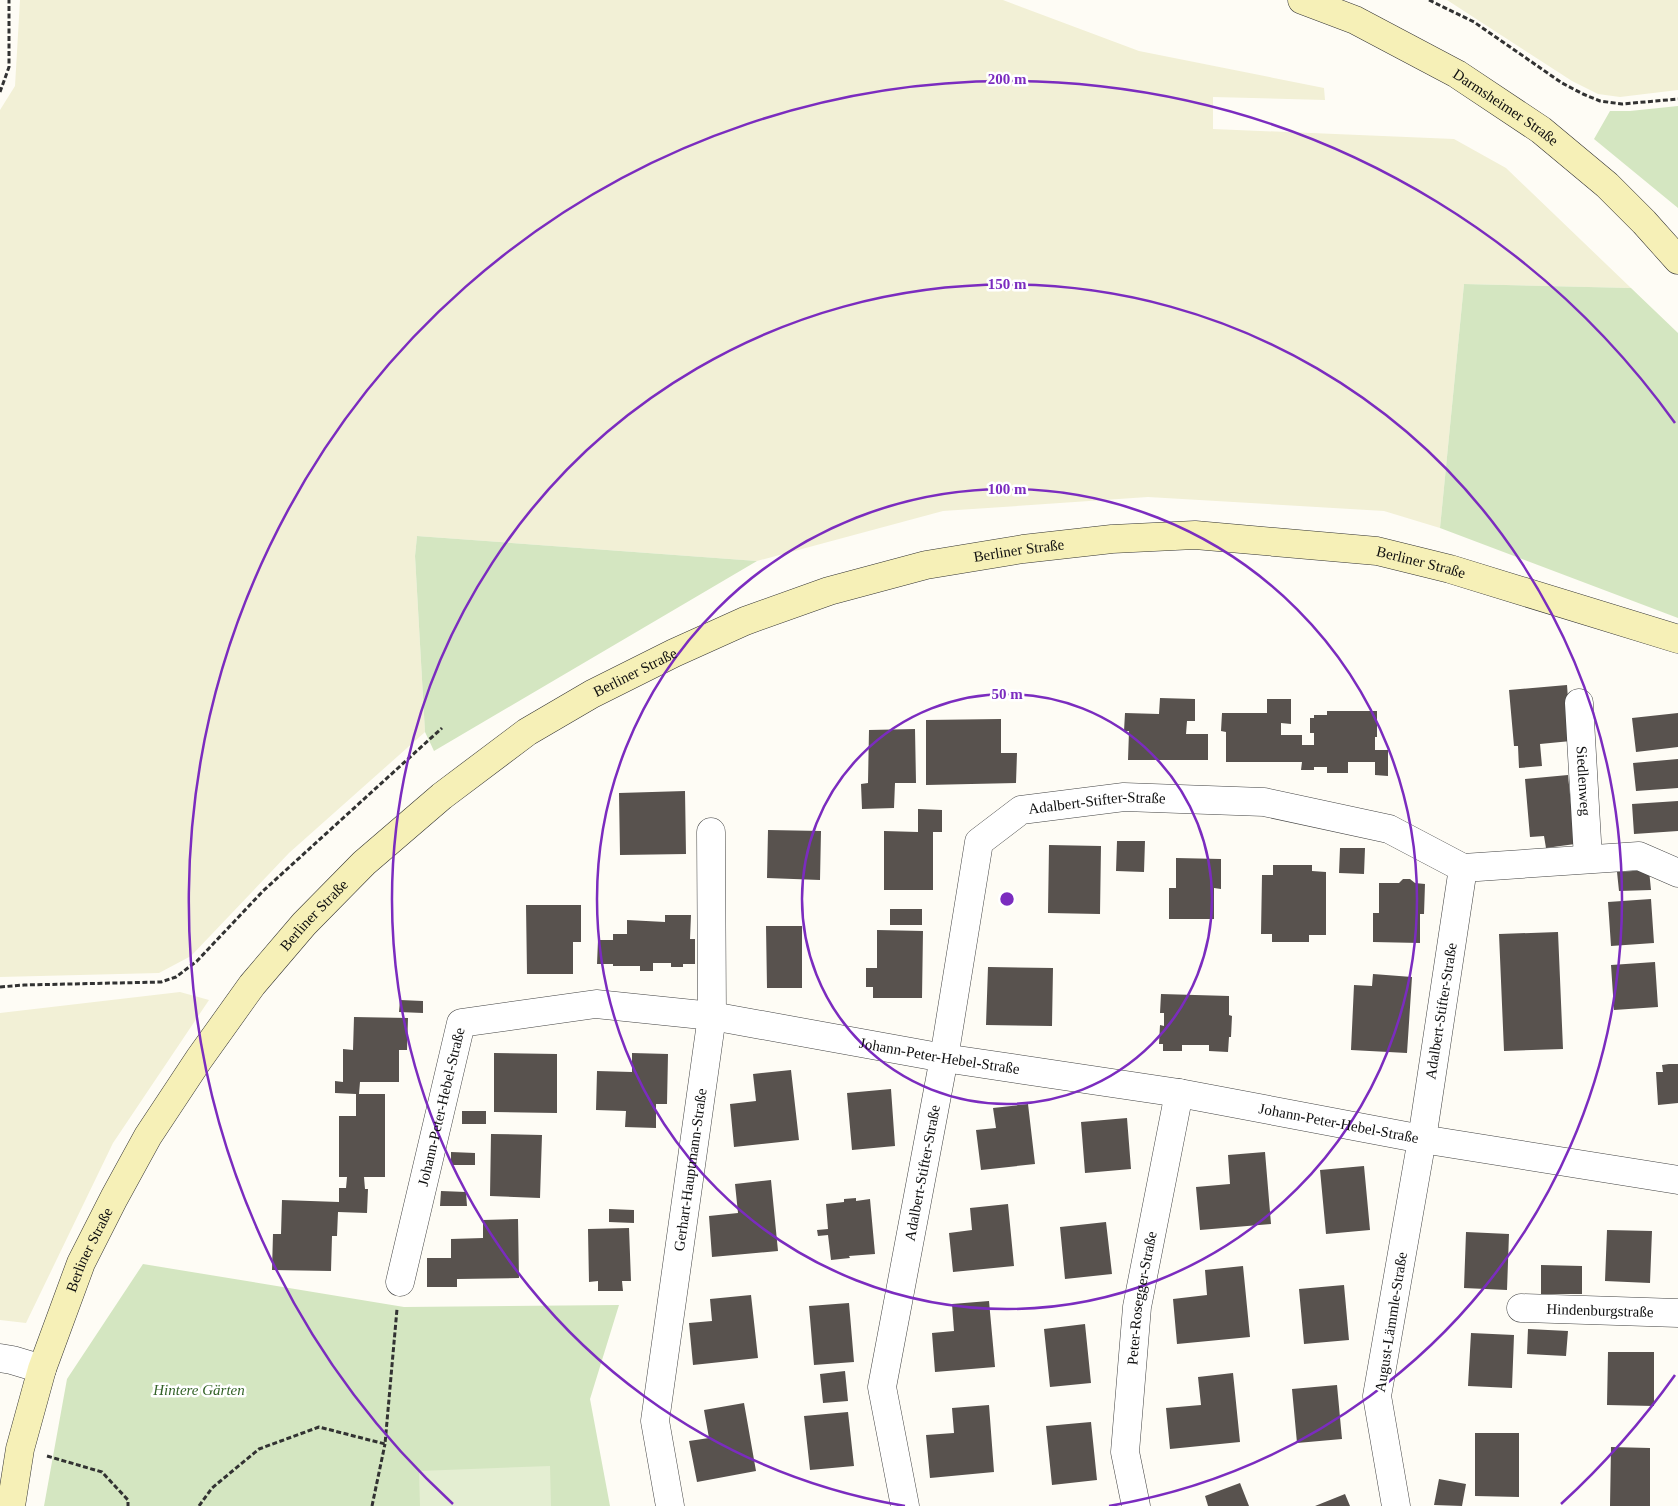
<svg xmlns="http://www.w3.org/2000/svg" width="1678" height="1506" font-family="'Times New Roman',serif">
<rect width="100%" height="100%" fill="#fefcf5"/>
<path fill="#f2f0d6" d="M 20,0 L 1003,0 L 1139,51 L 1324,88 L 1325,100 L 1213,97 L 1213,129 L 1454,139 L 1506,168 L 1631,288 L 1464,284 L 1440,528 L 1384,511 L 1148,497 L 943,511 L 757,561 L 417,536 L 415,556 L 425,732 L 289,853 L 191,956 L 159,973 L 0,977 L 0,110 L 15,86 Z
M 1447,0 L 1678,0 L 1678,90 L 1620,97 L 1598,94 L 1572,81 Z
M 180,992 L 209,1000 L 113,1143 L 26,1323 L 0,1320 L 0,1013 Z"/>
<path fill="#d4e6c1" d="M 1678,106 L 1678,208 L 1594,139 L 1610,111 L 1630,111 Z
M 1464,284 L 1631,288 L 1678,333 L 1678,618 L 1440,528 Z
M 417,536 L 757,561 L 434,751 L 425,732 L 415,556 Z
M 143,1264 L 404,1307 L 619,1305 L 590,1399 L 610,1506 L 44,1506 L 67,1379 Z"/>
<path fill="#e4eed2" d="M 550,1466 L 551,1506 L 420,1506 L 419,1471 Z"/>
<path fill="#58524e" d="M 1567,685 L 1571,741 L 1540,744 L 1542,766 L 1519,768 L 1518,746 L 1514,746 L 1509,690 Z
M 1160,698 L 1195,699 L 1195,721 L 1187,721 L 1186,734 L 1208,734 L 1208,760 L 1128,760 L 1129,731 L 1124,731 L 1125,713 L 1159,714 Z
M 1267,699 L 1291,699 L 1291,724 L 1281,723 L 1281,735 L 1302,735 L 1302,745 L 1314,745 L 1314,733 L 1310,733 L 1310,718 L 1314,718 L 1314,715 L 1327,715 L 1327,711 L 1377,711 L 1377,737 L 1375,737 L 1375,750 L 1388,750 L 1388,776 L 1375,775 L 1375,762 L 1348,762 L 1348,773 L 1327,773 L 1327,767 L 1314,767 L 1314,770 L 1301,770 L 1302,762 L 1226,762 L 1226,732 L 1221,731 L 1222,713 L 1267,713 Z
M 1678,713 L 1678,747 L 1636,752 L 1632,718 Z
M 1001,719 L 1001,753 L 1017,753 L 1016,783 L 926,785 L 926,720 Z
M 915,729 L 916,783 L 895,783 L 894,808 L 862,809 L 861,784 L 868,783 L 869,730 Z
M 1678,759 L 1678,788 L 1636,791 L 1633,763 Z
M 1568,775 L 1575,844 L 1546,848 L 1544,836 L 1530,837 L 1525,779 Z
M 685,791 L 686,854 L 620,855 L 619,793 Z
M 1678,801 L 1678,831 L 1634,834 L 1632,804 Z
M 918,809 L 942,810 L 942,832 L 933,832 L 933,890 L 884,890 L 884,831 L 918,832 Z
M 768,830 L 821,831 L 820,880 L 767,878 Z
M 1117,841 L 1145,841 L 1144,872 L 1116,871 Z
M 1049,845 L 1101,846 L 1100,914 L 1048,913 Z
M 1340,848 L 1365,848 L 1364,874 L 1339,873 Z
M 1176,858 L 1221,859 L 1221,889 L 1214,888 L 1214,919 L 1169,919 L 1169,888 L 1176,888 Z
M 1273,865 L 1312,865 L 1312,871 L 1326,872 L 1326,935 L 1309,935 L 1309,942 L 1272,942 L 1272,934 L 1261,934 L 1262,875 L 1273,875 Z
M 1649,870 L 1651,890 L 1619,891 L 1617,872 Z
M 1403,879 L 1410,879 L 1415,883 L 1425,884 L 1424,914 L 1420,914 L 1420,943 L 1373,942 L 1373,913 L 1379,913 L 1379,883 L 1399,883 Z
M 1651,899 L 1654,943 L 1611,946 L 1608,902 Z
M 526,905 L 581,905 L 581,942 L 573,942 L 573,974 L 527,974 Z
M 890,909 L 922,909 L 922,925 L 890,925 Z
M 665,915 L 691,915 L 690,939 L 695,939 L 695,964 L 683,964 L 683,967 L 671,967 L 671,963 L 653,963 L 653,971 L 640,971 L 640,966 L 613,966 L 613,964 L 597,964 L 598,940 L 613,940 L 613,934 L 627,934 L 627,920 L 665,922 Z
M 766,926 L 802,926 L 802,988 L 767,988 Z
M 877,930 L 923,931 L 922,998 L 873,998 L 873,987 L 866,987 L 866,968 L 877,968 Z
M 1558,932 L 1563,1049 L 1504,1051 L 1499,934 Z
M 1655,962 L 1658,1007 L 1614,1010 L 1611,965 Z
M 988,967 L 1053,968 L 1052,1026 L 986,1025 Z
M 1373,974 L 1412,977 L 1407,1053 L 1351,1050 L 1354,985 L 1372,986 Z
M 1161,994 L 1229,996 L 1229,1015 L 1232,1016 L 1231,1037 L 1229,1037 L 1228,1052 L 1209,1051 L 1209,1045 L 1182,1045 L 1182,1051 L 1163,1051 L 1163,1044 L 1159,1044 L 1160,1025 L 1164,1026 L 1164,1013 L 1160,1013 Z
M 400,1000 L 423,1001 L 423,1013 L 399,1012 Z
M 354,1017 L 408,1018 L 407,1050 L 399,1050 L 399,1082 L 360,1082 L 359,1094 L 385,1094 L 385,1177 L 364,1177 L 365,1189 L 368,1189 L 367,1213 L 338,1212 L 337,1236 L 332,1236 L 331,1271 L 272,1270 L 273,1234 L 281,1234 L 282,1200 L 339,1202 L 339,1188 L 346,1188 L 347,1177 L 339,1177 L 339,1116 L 356,1116 L 356,1094 L 335,1093 L 335,1081 L 343,1082 L 343,1049 L 353,1050 Z
M 494,1053 L 557,1054 L 557,1113 L 494,1112 Z
M 632,1053 L 668,1054 L 667,1104 L 656,1104 L 656,1128 L 625,1127 L 626,1111 L 596,1110 L 597,1071 L 632,1072 Z
M 1669,1064 L 1678,1064 L 1678,1103 L 1658,1105 L 1656,1072 L 1663,1072 L 1662,1065 Z
M 791,1070 L 799,1140 L 734,1147 L 730,1104 L 756,1101 L 753,1074 Z
M 891,1089 L 895,1146 L 852,1150 L 847,1093 Z
M 1028,1104 L 1035,1164 L 981,1170 L 976,1130 L 996,1128 L 993,1108 Z
M 462,1111 L 486,1111 L 486,1124 L 462,1124 Z
M 1127,1118 L 1131,1169 L 1085,1173 L 1081,1122 Z
M 491,1134 L 542,1135 L 540,1198 L 490,1196 Z
M 451,1152 L 475,1153 L 475,1165 L 451,1165 Z
M 1265,1152 L 1271,1224 L 1200,1230 L 1196,1187 L 1230,1184 L 1228,1155 Z
M 1364,1166 L 1370,1230 L 1326,1234 L 1320,1170 Z
M 771,1180 L 778,1251 L 712,1257 L 709,1216 L 738,1213 L 735,1184 Z
M 441,1191 L 466,1192 L 467,1206 L 440,1206 Z
M 856,1198 L 856,1201 L 870,1199 L 875,1254 L 849,1256 L 850,1258 L 831,1260 L 828,1235 L 818,1236 L 817,1230 L 828,1229 L 826,1204 L 844,1202 L 844,1199 Z
M 1008,1204 L 1014,1266 L 953,1272 L 949,1233 L 972,1230 L 970,1208 Z
M 609,1209 L 634,1210 L 634,1223 L 609,1222 Z
M 518,1219 L 519,1278 L 457,1279 L 457,1287 L 427,1287 L 427,1258 L 451,1258 L 451,1239 L 483,1238 L 483,1220 Z
M 1106,1222 L 1112,1274 L 1065,1279 L 1060,1227 Z
M 629,1228 L 631,1281 L 622,1281 L 623,1291 L 598,1291 L 598,1281 L 589,1282 L 588,1229 Z
M 1607,1230 L 1652,1231 L 1650,1283 L 1605,1281 Z
M 1466,1232 L 1509,1234 L 1507,1290 L 1464,1288 Z
M 1541,1265 L 1582,1266 L 1582,1294 L 1541,1294 Z
M 1243,1266 L 1250,1337 L 1177,1344 L 1173,1299 L 1207,1295 L 1205,1270 Z
M 1344,1285 L 1349,1340 L 1304,1344 L 1299,1289 Z
M 751,1295 L 758,1358 L 693,1365 L 689,1323 L 712,1321 L 710,1299 Z
M 989,1301 L 995,1367 L 935,1372 L 932,1333 L 954,1331 L 952,1304 Z
M 849,1303 L 854,1362 L 814,1365 L 809,1306 Z
M 1085,1324 L 1091,1383 L 1050,1387 L 1044,1329 Z
M 1528,1329 L 1568,1331 L 1566,1356 L 1527,1354 Z
M 1471,1333 L 1514,1335 L 1512,1388 L 1468,1386 Z
M 1608,1352 L 1654,1352 L 1654,1406 L 1607,1405 Z
M 845,1371 L 848,1401 L 823,1403 L 820,1374 Z
M 1233,1373 L 1240,1442 L 1170,1449 L 1166,1408 L 1201,1405 L 1198,1377 Z
M 1337,1385 L 1342,1439 L 1297,1443 L 1292,1389 Z
M 744,1403 L 756,1471 L 697,1482 L 689,1441 L 709,1438 L 704,1410 Z
M 989,1405 L 994,1472 L 930,1478 L 926,1435 L 954,1433 L 952,1408 Z
M 848,1412 L 854,1466 L 810,1470 L 804,1416 Z
M 1091,1422 L 1097,1480 L 1052,1485 L 1046,1426 Z
M 1475,1433 L 1519,1433 L 1519,1497 L 1475,1496 Z
M 1611,1447 L 1650,1448 L 1650,1506 L 1610,1506 Z
M 1439,1479 L 1466,1484 L 1462,1506 L 1434,1505 Z
M 1240,1483 L 1249,1506 L 1208,1506 L 1205,1496 Z
M 1345,1494 L 1350,1506 L 1315,1506 Z"/>
<g fill="none" stroke-linecap="round" stroke-linejoin="round">
<defs>
<g id="street">
<path id="s1" d="M 1579,703 L 1588,858"/>
<path d="M 1463,868 L 1639,856 L 1678,873"/>
<path id="s2" d="M 400,1282 L 461,1023 L 596,1004 L 712,1016 L 944,1058 L 1179,1093 L 1422,1139 L 1678,1180"/>
<path id="s3" d="M 1521,1308 L 1678,1313"/>
<path d="M 0,1358 L 12,1360 L 42,1369"/>
<path id="s4" d="M 670,1506 L 655,1421 L 712,1016 L 711,832"/>
<path id="s5" d="M 905,1506 L 882,1387 L 944,1058 L 979,842 L 1021,810 L 1124,797 L 1264,802 L 1389,829 L 1463,868 L 1422,1139 L 1377,1396 L 1396,1506"/>
<path id="s6" d="M 1136,1506 L 1125,1452 L 1137,1307 L 1179,1093"/>
</g>
<g id="secondary">
<path id="s7" d="M 1302,0 L 1355,20 L 1457,74 L 1541,130 L 1607,185 L 1644,222 L 1678,260"/>
<path id="s8" d="M 11,1506 L 20,1449 L 42,1369 L 81,1263 L 114,1198 L 148,1136 L 199,1059 L 252,985 L 304,924 L 364,863 L 442,796 L 527,732 L 592,694 L 674,653 L 745,621 L 829,591 L 926,565 L 1023,549 L 1112,539 L 1195,535 L 1377,551 L 1450,569 L 1678,639"/>
</g>
</defs>
<use href="#street" stroke="#434343" stroke-width="29"/>
<use href="#secondary" stroke="#323232" stroke-width="29"/>
<path stroke="#323232" stroke-width="3" stroke-dasharray="5 2.5" stroke-linecap="butt" d="M 1429,0 L 1474,22 L 1562,83 L 1583,94 L 1600,101 L 1622,104 L 1678,99
M 0,92 L 9,67 L 9,0
M 0,987 L 24,985 L 161,982 L 176,977 L 197,961 L 263,891 L 442,728
M 47,1456 L 102,1472 L 128,1500 L 128,1506
M 199,1506 L 212,1488 L 259,1449 L 319,1427 L 385,1444 L 397,1309
M 372,1506 L 385,1444"/>
<use href="#street" stroke="#fff" stroke-width="28"/>
<use href="#secondary" stroke="#f6f0b7" stroke-width="28"/>
</g>
<g fill="none" stroke="#7b2cbf" stroke-width="2.5">
<circle cx="1007" cy="899" r="205"/>
<circle cx="1007" cy="899" r="410"/>
<path d="M905 1506A615 615 0 1 1 1109 1506"/>
<path d="M1675 1375A820 820 0 0 1 1561 1504M453 1504A820 820 0 1 1 1675 423"/>
</g>
<g text-anchor="middle" stroke-width="5" stroke-linejoin="round" paint-order="stroke">
<g font-size="15" fill="#101010" stroke="#fff">
<text dy="5" stroke="none"><textPath href="#s7" startOffset="231">Darmsheimer Straße</textPath></text>
<text dy="5" stroke="none"><textPath href="#s8" startOffset="1484">Berliner Straße</textPath></text>
<text dy="5" stroke="none"><textPath href="#s8" startOffset="1889">Berliner Straße</textPath></text>
<text dy="5" stroke="none"><textPath href="#s8" startOffset="1079">Berliner Straße</textPath></text>
<text dy="5" stroke="none"><textPath href="#s1" startOffset="78">Siedlenweg</textPath></text>
<text dy="5" stroke="none"><textPath href="#s5" startOffset="804">Adalbert-Stifter-Straße</textPath></text>
<text dy="5" stroke="none"><textPath href="#s8" startOffset="674">Berliner Straße</textPath></text>
<text transform="translate(1441 1011) rotate(-81)" y="5">Adalbert-Stifter-Straße</text>
<text dy="5" stroke="none"><textPath href="#s2" startOffset="750">Johann-Peter-Hebel-Straße</textPath></text>
<text dy="5" stroke="none"><textPath href="#s2" startOffset="180">Johann-Peter-Hebel-Straße</textPath></text>
<text dy="5" stroke="none"><textPath href="#s2" startOffset="1155">Johann-Peter-Hebel-Straße</textPath></text>
<text dy="5" stroke="none"><textPath href="#s4" startOffset="340">Gerhart-Hauptmann-Straße</textPath></text>
<text dy="5" stroke="none"><textPath href="#s5" startOffset="339">Adalbert-Stifter-Straße</textPath></text>
<text dy="5" stroke="none"><textPath href="#s8" startOffset="269">Berliner Straße</textPath></text>
<text dy="5" stroke="none"><textPath href="#s6" startOffset="210">Peter-Rosegger-Straße</textPath></text>
<text dy="5" stroke="none"><textPath href="#s3" startOffset="79">Hindenburgstraße</textPath></text>
<text transform="translate(1391 1322) rotate(-81)" y="5">August-Lämmle-Straße</text>
</g>
<g font-size="15" font-style="italic" fill="#336227" stroke="#fff">
<text x="199" y="1395">Hintere Gärten</text>
</g>
</g>
<circle cx="1007" cy="899" r="8" fill="#7b2cbf" stroke="#fff" stroke-width="2.5"/>
<g font-size="15" text-anchor="middle" font-weight="bold" fill="#7b2cbf" stroke="#fff" stroke-width="5" stroke-linejoin="round" paint-order="stroke">
<text x="1007" y="84">200 m</text>
<text x="1007" y="289">150 m</text>
<text x="1007" y="494">100 m</text>
<text x="1007" y="699">50 m</text>
</g>
</svg>
